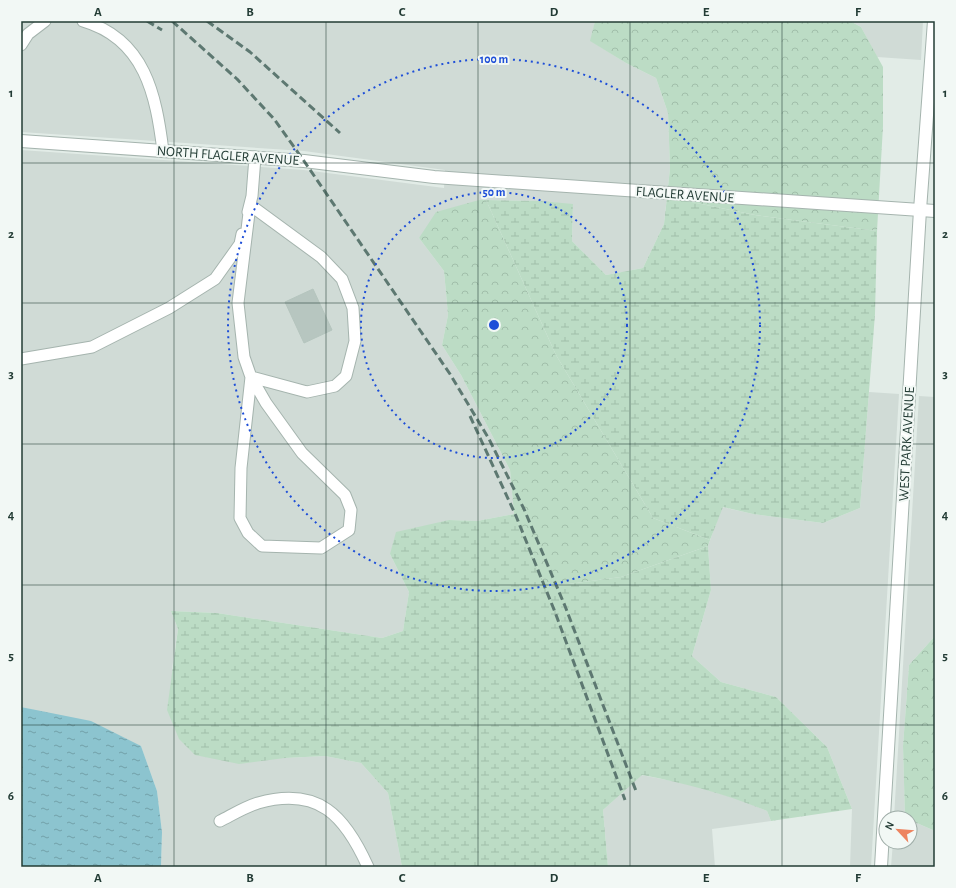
<svg xmlns="http://www.w3.org/2000/svg" width="956" height="888" font-family="'Alegreya Sans',sans-serif">
<defs>
<pattern id="forest-crowns" width="20" height="18" patternUnits="userSpaceOnUse"><rect width="20" height="18" fill="#bcdcc5"/><path d="M2 6a3 3 0 1 1 6 0M12 15a3 3 0 1 1 6 0" fill="none" stroke="#a1beaa"/></pattern>
<pattern id="wetland-marsh" width="20" height="14" patternUnits="userSpaceOnUse"><rect width="20" height="14" fill="#bcdcc5"/><path d="M1 5h8M5 5V1M11 12h8M15 12V8" fill="none" stroke="#a1beaa"/></pattern>
<pattern id="water-ripples" width="26" height="14" patternUnits="userSpaceOnUse"><rect width="26" height="14" fill="#8cc4cf"/><path d="M2 4q2-2 4 0t4 0M15 11q2-2 4 0t4 0" fill="none" stroke="#72a0a9"/></pattern>
</defs>
<rect width="100%" height="100%" fill="#e2ece7"/>
<path fill="#d0dbd6" d="M 21,21 L 595,21 L 591,41 L 626,63 L 656,78 L 668,113 L 670,168 L 664,224 L 643,268 L 606,275 L 572,241 L 573,205 L 541,201 L 479,200 L 419,238 L 444,271 L 448,315 L 442,345 L 461,375 L 510,470 L 514,514 L 477,521 L 449,520 L 390,554 L 409,592 L 403,631 L 382,638 L 217,613 L 171,611 L 178,629 L 172,669 L 285,758 L 325,756 L 361,763 L 388,793 L 402,867 L 161,867 L 162,832 L 157,791 L 141,746 L 30,709 L 21,707 L 21,150 L 304,170 L 444,188 L 445,170 L 304,151 L 21,132 Z
M 850,21 L 923,21 L 921,60 L 877,57 L 861,27 Z
M 869,392 L 899,394 L 871,867 L 850,867 L 852,809 L 827,747 L 776,697 L 721,682 L 692,656 L 711,590 L 708,546 L 722,507 L 753,514 L 823,523 L 860,508 Z
M 919,396 L 935,397 L 935,636 L 909,665 L 903,746 L 905,818 L 894,818 Z
M 641,775 L 688,784 L 741,800 L 767,811 L 771,821 L 712,829 L 715,867 L 608,867 L 603,810 Z
M 910,820 L 935,831 L 935,867 L 891,867 L 893,842 L 910,842 Z"/>
<path fill="url(#forest-crowns)" d="M 595,21 L 850,21 L 861,27 L 883,67 L 883,126 L 877,231 L 755,215 L 667,197 L 670,168 L 668,113 L 656,78 L 626,63 L 590,41 Z
M 479,200 L 486,200 L 556,355 L 653,518 L 710,540 L 708,546 L 621,577 L 546,587 L 514,514 L 510,470 L 461,375 L 442,345 L 448,315 L 444,271 L 419,238 L 436,212 Z
M 935,636 L 935,831 L 910,820 L 910,818 L 905,818 L 903,746 L 909,665 Z"/>
<path fill="url(#wetland-marsh)" d="M 667,197 L 755,215 L 877,231 L 875,314 L 860,508 L 823,523 L 753,514 L 723,507 L 710,540 L 653,518 L 556,355 L 486,200 L 541,201 L 573,204 L 572,241 L 606,275 L 643,268 L 664,224 Z
M 514,514 L 546,587 L 621,577 L 708,546 L 711,590 L 692,656 L 721,682 L 776,697 L 827,747 L 852,809 L 771,821 L 767,811 C 726,794 685,783 642,775 L 603,810 L 608,867 L 402,867 L 388,793 L 361,763 L 325,756 L 285,758 L 239,764 L 195,755 L 179,739 L 167,710 L 178,629 L 171,611 L 217,613 L 382,638 L 403,631 L 409,592 L 390,554 L 396,532 L 449,520 L 477,521 Z"/>
<path fill="url(#water-ripples)" d="M 21,707 L 91,721 L 141,746 L 157,791 L 162,832 L 161,867 L 21,867 Z"/>
<path fill="#b7c6c0" stroke="#b5c5be" d="M 313,289 L 332,330 L 304,343 L 285,302 Z"/>
<g fill="none" stroke-linecap="round" stroke-linejoin="round">
<defs>
<path id="service" d="M 83,21 C 145,39 156,95 163,151
M 21,45 L 28,34 L 45,21
M 248,212 L 252,196 L 255,157
M 21,359 L 92,347 L 169,308 L 215,279 L 240,244 L 242,234
M 251,377 L 266,403 L 302,453 L 345,495 L 351,510 L 349,530 L 321,548 L 262,546 L 248,533 L 240,518 L 241,468 L 251,377 L 244,357 L 238,303 L 250,205 L 321,257 L 342,279 L 353,308 L 355,341 L 346,376 L 335,386 L 307,392 L 251,377
M 220,821 C 232,815 245,807 258,803 C 319,786 345,816 368,867"/>
<path id="minor" d="M 21,141 L 304,161 L 434,177 L 935,211"/>
<path id="tertiary" d="M 881,867 L 920,210 L 934,21"/>
</defs>
<use href="#service" stroke="#a5b4ae" stroke-width="13"/>
<use href="#minor" stroke="#a5b4ae" stroke-width="14"/>
<use href="#tertiary" stroke="#a5b4ae" stroke-width="14"/>
<use href="#service" stroke="#fff" stroke-width="11"/>
<use href="#minor" stroke="#fff" stroke-width="12"/>
<use href="#tertiary" stroke="#fff" stroke-width="12"/>
<path stroke="#5d7871" stroke-width="3" stroke-dasharray="8 4" stroke-linecap="butt" d="M 147,21 L 162,30
M 172,21 L 237,79 L 274,119 L 304,161 L 450,374 L 489,439 L 524,509 L 565,606 L 636,791
M 207,21 L 250,52 L 340,133
M 470,416 L 516,516 L 555,612 L 625,800"/>
</g>
<path fill="none" stroke="#233c35" stroke-width="1" stroke-opacity="0.55" d="M 174,21 L 174,867M 326,21 L 326,867M 478,21 L 478,867M 630,21 L 630,867M 782,21 L 782,867M 21,163 L 935,163M 21,303 L 935,303M 21,444 L 935,444M 21,585 L 935,585M 21,725 L 935,725"/>
<g fill="none" stroke="#1d4ed8" stroke-width="2" stroke-dasharray="2 4">
<circle cx="494" cy="325" r="133"/>
<circle cx="494" cy="325" r="266"/>
</g>
<g text-anchor="middle" stroke-width="4" stroke-linejoin="round" paint-order="stroke">
<g font-size="14" fill="#233c35" stroke="#f2f8f5">
<text transform="translate(228 155) rotate(4)" y="5">NORTH FLAGLER AVENUE</text>
<text transform="translate(685 194) rotate(4)" y="5">FLAGLER AVENUE</text>
<text transform="translate(906 444) rotate(-87)" y="5">WEST PARK AVENUE</text>
</g>
</g>
<circle cx="494" cy="325" r="6" fill="#1d4ed8" stroke="#f2f8f5" stroke-width="2"/>
<g font-size="12" text-anchor="middle" font-weight="bold" fill="#1d4ed8" stroke="#f2f8f5" stroke-width="4" stroke-linejoin="round" paint-order="stroke">
<text x="494" y="63">100 m</text>
<text x="494" y="196">50 m</text>
</g>
<rect width="956" height="888" fill="none" stroke="#f2f8f5" stroke-width="44"/>
<g transform="translate(898 830) rotate(296)"><circle r="19" fill="#f2f8f5" stroke="#9fada8"/>
<path d="M0-3L7 15L0 10L-7 15Z" fill="#ed835f"/>
<text y="-6" font-size="11" font-weight="bold" text-anchor="middle" fill="#233c35">N</text>
</g>
<rect x="22" y="22" width="912" height="844" fill="none" stroke="#233c35" stroke-width="1.5"/>
<g font-size="13" text-anchor="middle" font-weight="bold" fill="#233c35">
<text x="98" y="16">A</text>
<text x="250" y="16">B</text>
<text x="402" y="16">C</text>
<text x="554" y="16">D</text>
<text x="706" y="16">E</text>
<text x="858" y="16">F</text>
<text x="11" y="97">1</text>
<text x="945" y="97">1</text>
<text x="11" y="238">2</text>
<text x="945" y="238">2</text>
<text x="11" y="378">3</text>
<text x="945" y="378">3</text>
<text x="11" y="519">4</text>
<text x="945" y="519">4</text>
<text x="11" y="660">5</text>
<text x="945" y="660">5</text>
<text x="11" y="800">6</text>
<text x="945" y="800">6</text>
<text x="98" y="882">A</text>
<text x="250" y="882">B</text>
<text x="402" y="882">C</text>
<text x="554" y="882">D</text>
<text x="706" y="882">E</text>
<text x="858" y="882">F</text>
</g>
</svg>
